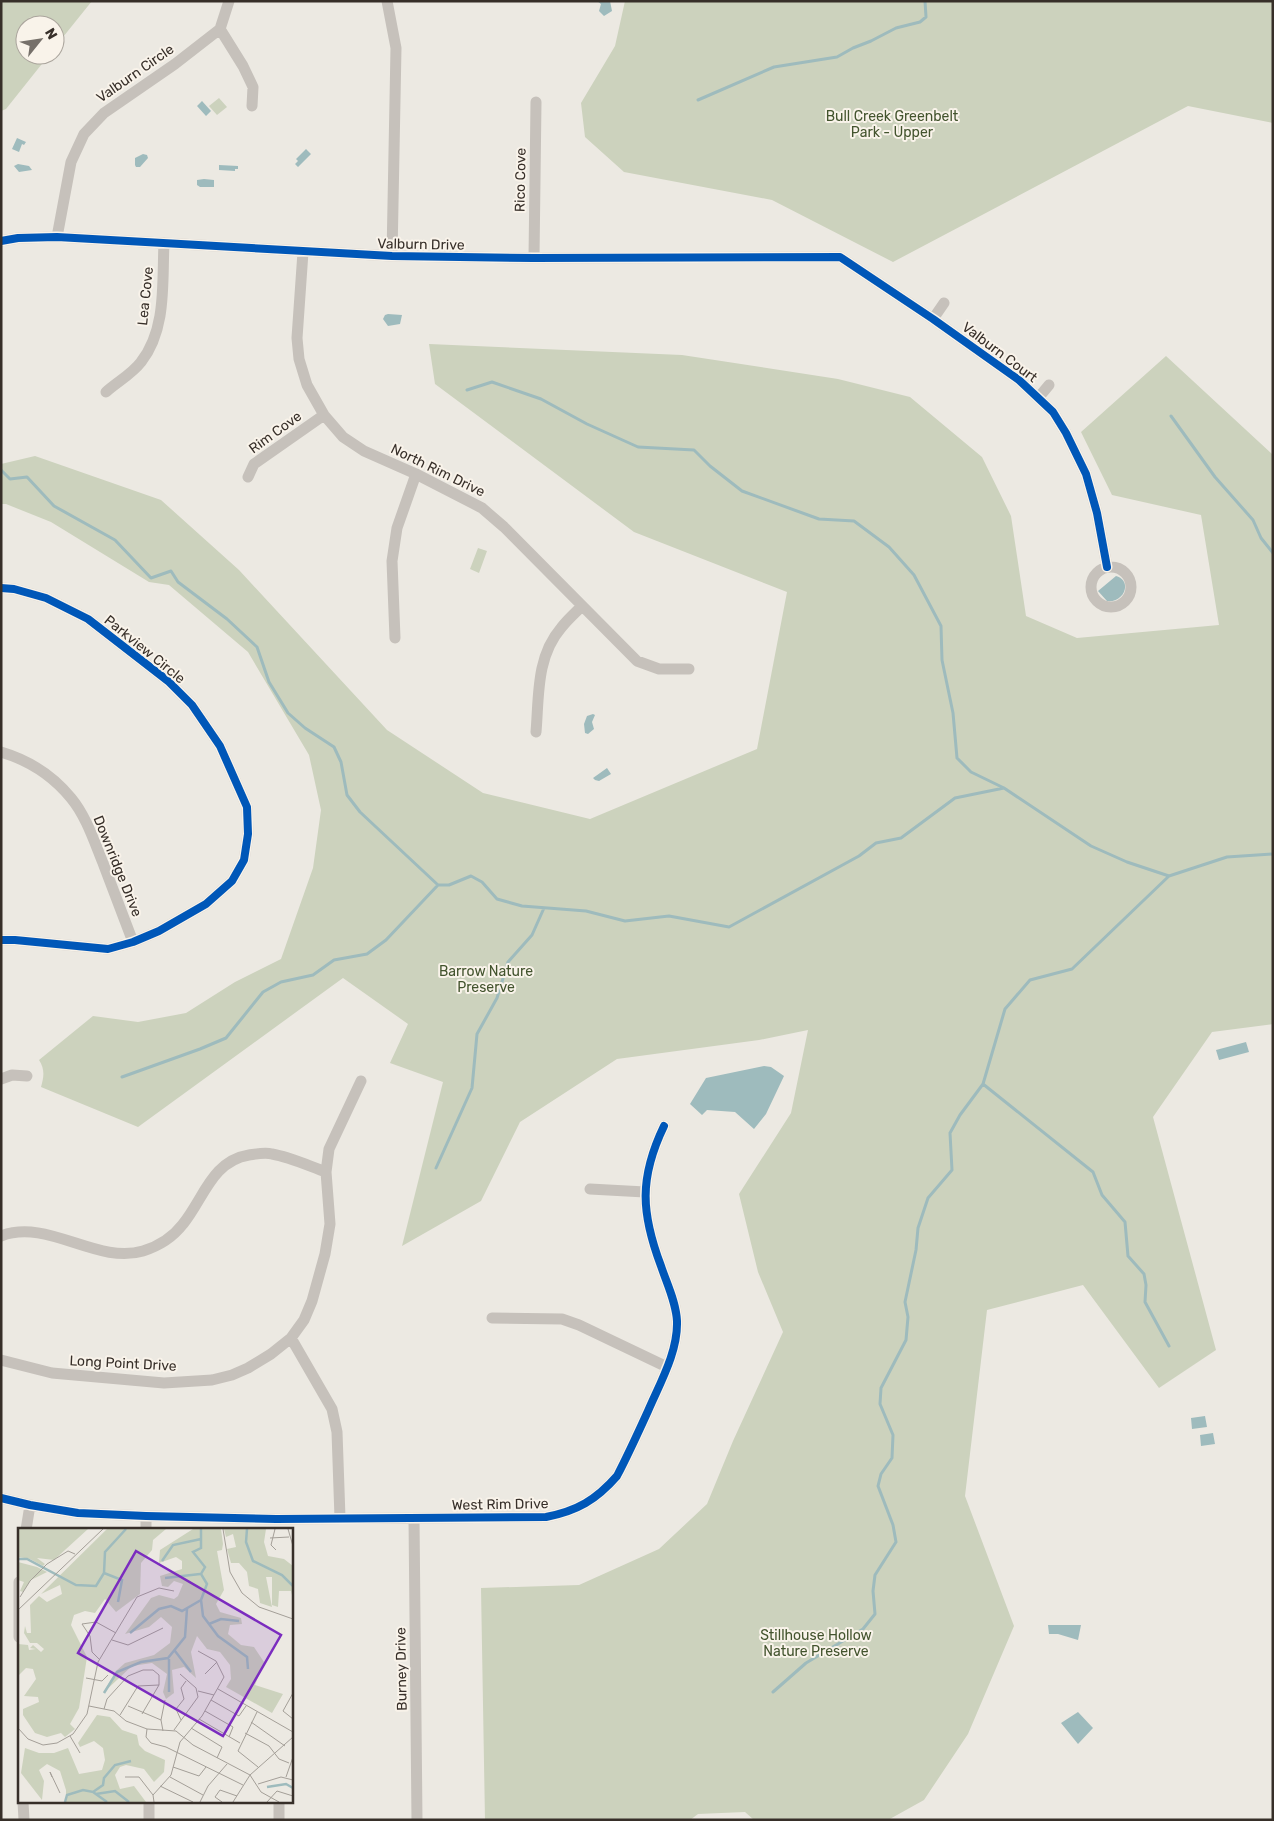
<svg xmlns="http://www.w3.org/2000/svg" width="1274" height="1821" font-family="Rubik,sans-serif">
<rect width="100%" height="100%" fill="#ece9e2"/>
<path fill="#ccd2bd" d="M 1,1 L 92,1 L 55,47 L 55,25 L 25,25 L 25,55 L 49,55 L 6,109 L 1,111 Z
M 625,1 L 1273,1 L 1273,123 L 1188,106 L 893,262 L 772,200 L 624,172 L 585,137 L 581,103 L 615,46 Z
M 219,98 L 227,107 L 217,115 L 209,106 Z
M 429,344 L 682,355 L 838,379 L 910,397 L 982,457 L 1011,516 L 1026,616 L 1077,638 L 1219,625 L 1201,515 L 1112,495 L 1081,432 L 1166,356 L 1273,455 L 1273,1024 L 1212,1032 L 1153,1117 L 1216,1350 L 1159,1388 L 1083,1285 L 987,1310 L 965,1496 L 1014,1626 L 968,1734 L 924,1800 L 888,1820 L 754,1820 L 745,1812 L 698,1814 L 690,1820 L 485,1820 L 481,1588 L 579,1585 L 659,1549 L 707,1504 L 733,1441 L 783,1332 L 758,1272 L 739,1194 L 791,1113 L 808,1030 L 759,1040 L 617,1059 L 520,1122 L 481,1201 L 402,1246 L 443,1082 L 390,1063 L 408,1024 L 343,978 L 138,1127 L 41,1087 C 44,1077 45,1069 39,1060 L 93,1016 L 138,1022 L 186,1013 L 235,982 L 281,959 L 313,868 L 321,810 L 309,755 L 248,652 L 169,585 L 149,582 L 51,522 L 6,504 L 1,504 L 1,464 L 35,456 L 161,500 L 239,570 L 387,730 L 483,793 L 590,819 L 757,749 L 787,592 L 634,532 L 435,384 Z
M 478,548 L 487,551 L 479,573 L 470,569 Z"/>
<path fill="#9ebbbd" d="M 597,1 L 610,1 L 612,11 L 604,16 L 599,11 L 601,4 Z
M 202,101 L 211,111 L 206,116 L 197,106 Z
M 17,138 L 26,142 L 24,145 L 22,144 L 19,152 L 12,149 Z
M 306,149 L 311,154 L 298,167 L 295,164 L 298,161 L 296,159 Z
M 143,154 L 147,155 L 148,158 L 140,167 L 136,167 L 135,165 L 135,158 Z
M 18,164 L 29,166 L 32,170 L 19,172 L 14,166 Z
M 219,165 L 238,166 L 238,169 L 235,169 L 235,171 L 219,170 Z
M 204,179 L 214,180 L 214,187 L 200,187 L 197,185 L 197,180 Z
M 388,314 L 402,315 L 400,324 L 388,326 L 383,319 L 385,315 Z
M 1116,576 C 1133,581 1124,603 1107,601 L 1098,591 Z
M 593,714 L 595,715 L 592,722 L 594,729 L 588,734 L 585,733 L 584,724 L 587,716 Z
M 607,768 L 611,774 L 599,781 L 595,780 L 593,778 Z
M 1246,1042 L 1249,1052 L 1219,1060 L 1216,1050 Z
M 764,1066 L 771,1067 L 784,1076 L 766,1114 L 754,1129 L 735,1112 L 707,1110 L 702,1115 L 690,1104 L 706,1078 Z
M 1205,1416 L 1207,1427 L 1192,1429 L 1191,1418 Z
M 1213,1433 L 1215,1444 L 1201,1446 L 1200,1435 Z
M 1048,1625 L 1081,1625 L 1078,1640 L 1058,1634 L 1049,1634 Z
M 1078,1712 L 1093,1728 L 1078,1744 L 1061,1723 Z"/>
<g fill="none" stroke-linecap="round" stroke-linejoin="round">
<path stroke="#9ebbbd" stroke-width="3" d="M 698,100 L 774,67 L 837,57 L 853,48 L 871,41 L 896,28 L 920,22 L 926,17 L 925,1
M 467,390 L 492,382 L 541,399 L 587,424 L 638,447 L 694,450 L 710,466 L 742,491 L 819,519 L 854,521 L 889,547 L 914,575 L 941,626 L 942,660 L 953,713 L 957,758 L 971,772 L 1004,788 L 1091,846 L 1127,862 L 1169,876
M 1171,416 L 1215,477 L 1253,520 L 1261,538 L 1273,553
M 1,470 L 10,479 L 27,477 L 54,506 L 115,540 L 151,578 L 171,571 L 178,582 L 227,619 L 257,647 L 269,682 L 288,713 L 305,728 L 334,747 L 341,762 L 347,795 L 360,812 L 438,885 L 449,885 L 471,876 L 482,882 L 497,899 L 522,906 L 586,911 L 625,921 L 669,916 L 729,927 L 859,856 L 876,843 L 901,838 L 955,798 L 1004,788
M 122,1077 L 200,1049 L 226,1038 L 263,992 L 281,982 L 313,975 L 334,960 L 367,954 L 386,940 L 438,885
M 983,1084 L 1093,1172 L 1102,1195 L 1125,1222 L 1128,1256 L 1144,1274 L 1146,1285 L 1145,1302 L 1169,1346
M 436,1168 L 472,1088 L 477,1034 L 497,998 L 508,962 L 532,935 L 544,908
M 773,1692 L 806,1663 L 863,1629 L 875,1614 L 873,1591 L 875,1575 L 896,1542 L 893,1525 L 878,1486 L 881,1474 L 892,1458 L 893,1435 L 880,1404 L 881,1388 L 906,1340 L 908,1317 L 905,1302 L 916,1250 L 918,1228 L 928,1198 L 952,1170 L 950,1133 L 960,1115 L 983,1084 L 1005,1009 L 1030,980 L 1072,969 L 1169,876 L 1227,857 L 1273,854"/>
<path stroke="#c6c1bb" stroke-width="11" d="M 387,1 L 396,48 L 392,256
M 220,29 L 243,66 L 253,87 L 252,106
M 57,237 L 71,162 L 84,134 L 104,113 L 175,64 L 220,29 L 229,1
M 1,241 L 18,238 L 57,237 L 392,256 L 534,258 L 840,257 L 933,319 L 1019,380 L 1053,412 L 1066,433 L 1086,474 L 1097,513 L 1107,567
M 303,252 L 297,338 L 299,359 L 307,385 L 324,415 L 343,437 L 364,451 L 416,474 L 482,508 L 504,527 L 637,661 L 659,669 L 689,669
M 534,258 L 536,102
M 933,319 L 944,303
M 106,392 C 117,382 132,374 141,362 C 167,329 162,282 164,243
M 1039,397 L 1049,385
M 248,477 L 254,464 L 324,415
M1091 587a20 20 0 1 1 40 0a20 20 0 1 1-40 0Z
M 1,588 L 14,589 L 46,598 L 88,619 L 168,681 L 192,705 L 220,746 L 247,807 L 248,834 L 244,860 L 232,881 L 206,904 L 159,931 L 133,942 L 108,949 L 15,940 L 1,940
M 395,638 L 392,561 L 397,528 L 416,474
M 536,732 C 539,697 536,657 561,628 C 567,620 575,613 582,606
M 1,752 C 28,760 53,776 71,798 C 86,816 94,841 103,863 C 113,890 123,916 133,942
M 1,1079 L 12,1075 L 27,1076
M 590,1189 L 645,1192
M 1,1236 C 48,1218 97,1265 143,1251 C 159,1246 173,1237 183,1224 C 204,1198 212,1161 249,1155 C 256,1154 265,1152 272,1154 C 290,1157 309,1166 326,1172
M 492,1318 L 562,1319 L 579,1325 L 667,1367
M 291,1338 L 332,1409 L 337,1432 L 340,1518
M 1,1360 L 52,1373 L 164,1383 L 212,1380 L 232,1375 L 248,1368 L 271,1354 L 291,1338 L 304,1320 L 312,1301 L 325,1254 L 330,1224 L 326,1172 L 329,1149 L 361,1081
M 1,1498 L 30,1505 L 78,1513 L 146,1516 L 276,1519 L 546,1517 C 577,1511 596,1500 617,1476 C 628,1455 638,1433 648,1411 C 660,1383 678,1352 677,1321 C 676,1302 667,1284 661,1266 C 641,1213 639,1178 664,1126
M 146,1516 L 146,1530
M 414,1518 L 417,1820
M 26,1530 L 30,1505
M 19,1582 L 19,1637
M 23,1802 L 24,1820
M 149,1802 L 149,1820
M 279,1802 L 279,1820"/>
<defs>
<path id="cycleway" d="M 1,241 L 18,238 L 57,237 L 392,256 L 534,258 L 840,257 L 933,319 L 1019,380 L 1053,412 L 1066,433 L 1086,474 L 1097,513 L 1107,567
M 1,588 L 14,589 L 46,598 L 88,619 L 168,681 L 192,705 L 220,746 L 247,807 L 248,834 L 244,860 L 232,881 L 206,904 L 159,931 L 133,942 L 108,949 L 15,940 L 1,940
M 1,1498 L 30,1505 L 78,1513 L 146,1516 L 276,1519 L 546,1517 C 577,1511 596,1500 617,1476 C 628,1455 638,1433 648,1411 C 660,1383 678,1352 677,1321 C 676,1302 667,1284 661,1266 C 641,1213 639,1178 664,1126"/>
</defs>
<use href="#cycleway" stroke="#f9f3ea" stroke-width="11"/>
<use href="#cycleway" stroke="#0057b8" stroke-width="8"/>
</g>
<g text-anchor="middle" stroke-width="4" stroke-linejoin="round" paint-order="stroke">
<g font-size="14" fill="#372f29" stroke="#f9f3ea">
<text transform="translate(135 73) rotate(-35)" y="5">Valburn Circle</text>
<text transform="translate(520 180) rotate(-89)" y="5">Rico Cove</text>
<text transform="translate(421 244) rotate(1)" y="5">Valburn Drive</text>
<text transform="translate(145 296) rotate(-84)" y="5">Lea Cove</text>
<text transform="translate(1000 352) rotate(37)" y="5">Valburn Court</text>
<text transform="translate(275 432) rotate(-36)" y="5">Rim Cove</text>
<text transform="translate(438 470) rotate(26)" y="5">North Rim Drive</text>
<text transform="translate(145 649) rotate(39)" y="5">Parkview Circle</text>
<text transform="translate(118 866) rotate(68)" y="5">Downridge Drive</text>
<text transform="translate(123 1363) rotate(3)" y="5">Long Point Drive</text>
<text transform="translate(500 1504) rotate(-1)" y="5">West Rim Drive</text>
<text transform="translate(401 1669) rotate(-91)" y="5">Burney Drive</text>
</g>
<g font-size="14" fill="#43542e" stroke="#f9f3ea">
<text x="892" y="121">Bull Creek Greenbelt<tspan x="892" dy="16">Park - Upper</tspan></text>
<text x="486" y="976">Barrow Nature<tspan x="486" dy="16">Preserve</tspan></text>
<text x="816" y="1640">Stillhouse Hollow<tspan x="816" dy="16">Nature Preserve</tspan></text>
</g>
</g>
<g transform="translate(18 1528)">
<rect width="275" height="275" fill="#ece9e2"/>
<path d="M 0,1 L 70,1 L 36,32 L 19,30 L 27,36 L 25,38 L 12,31 L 0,29 ZM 89,1 L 148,1 L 135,12 L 134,22 L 123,35 L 122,66 L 98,84 L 87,71 L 77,85 L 67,83 L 56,87 L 53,97 L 69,129 L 61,180 L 52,196 L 57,201 L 47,209 L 43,205 L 29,209 L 17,205 L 5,187 L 5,181 L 21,174 L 20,169 L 6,168 L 18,151 L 15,141 L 8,140 L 0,148 L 0,116 L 10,117 L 11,122 L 18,121 L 12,120 L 15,117 L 23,124 L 26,121 L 19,115 L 12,115 L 6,105 L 7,98 L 9,105 L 13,105 L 12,77 L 21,68 L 29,74 L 44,66 L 42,57 L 23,66 ZM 175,1 L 203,1 L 205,16 L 204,22 L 199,23 L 206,62 L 198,76 L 202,84 L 223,90 L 224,96 L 212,97 L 210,106 L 223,117 L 236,119 L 246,134 L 237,157 L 265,166 L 254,185 L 208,159 L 213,151 L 212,137 L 202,124 L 189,121 L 179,108 L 173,124 L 178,150 L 166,139 L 154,142 L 156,165 L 148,171 L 145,164 L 149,146 L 134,135 L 114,138 L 85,165 L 98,143 L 107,135 L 136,127 L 152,115 L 154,99 L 143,89 L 131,99 L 107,106 L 133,70 L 141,67 L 156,71 L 160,68 L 165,56 L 156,53 L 150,59 L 144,58 L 142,48 L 164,41 L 164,33 L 158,29 L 141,35 L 142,22 ZM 206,1 L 248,1 L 246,14 L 250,28 L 266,31 L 275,38 L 275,71 L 273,63 L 261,63 L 260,79 L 254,77 L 254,49 L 248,49 L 254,79 L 242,75 L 240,61 L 231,58 L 229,44 L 221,35 L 213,35 L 209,21 L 218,19 L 215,6 L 208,9 ZM 0,34 L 19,39 L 29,44 L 13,52 L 5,64 L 2,63 L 6,54 L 0,52 ZM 79,187 L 92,189 L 104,202 L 119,207 L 121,217 L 127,223 L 147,232 L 146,244 L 136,254 L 126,241 L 108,237 L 102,239 L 97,247 L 102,261 L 116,258 L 128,274 L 48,274 L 48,262 L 42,243 L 29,236 L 21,242 L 26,253 L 24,272 L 3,245 L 7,220 L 21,225 L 36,225 L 50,220 L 61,246 L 84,242 L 87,232 L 85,220 L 76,213 L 62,219 L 60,215 Z" fill="#ccd2bd"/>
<path fill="none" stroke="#9ebbbd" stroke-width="2.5" d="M 183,1 L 183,20 L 175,24 L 187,39 L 183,46 L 189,56 L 183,72 L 185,88 L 200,108 L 229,129 L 230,141M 229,1 L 228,14 L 235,33 L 264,47 L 275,58M 0,31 L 9,31 L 58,57 L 78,58 L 86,45 L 87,24 L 108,1M 144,33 L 155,17 L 183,11M 86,45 L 104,52 L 100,74M 147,50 L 182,46M 191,96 L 203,91 L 221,93M 112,105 L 141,81 L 153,78 L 164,83 L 183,72M 157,123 L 173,144M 151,131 L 151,164M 86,165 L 99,144 L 123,134 L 150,130 L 167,109 L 169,81M 249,259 L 268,256 L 275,260M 75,264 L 89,274M 78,266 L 97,263 L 111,274M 47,274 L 49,267 L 65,262 L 75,264 L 85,257 L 86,250 L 97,237 L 113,233"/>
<path fill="none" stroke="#a49f98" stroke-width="1" d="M 205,1 L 212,44 L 224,65 L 241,79 L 275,91M 257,1 L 253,17 L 258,22M 270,1 L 275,18M 252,10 L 271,9M 2,69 L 12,53 L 29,36 L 50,23 L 57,26M 0,82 L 85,1M 94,112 L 110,117 L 145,100M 81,131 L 74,124 L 72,108 L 64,96 L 78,94 L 98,105M 187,146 L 199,134M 68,150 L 84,153 L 90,147M 200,161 L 275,204M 180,163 L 196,167M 275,165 L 265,183 L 275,191M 193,172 L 221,188 L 228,178M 71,178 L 96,183 L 108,193 L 129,201 L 158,203 L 175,217 L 232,247 L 243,264 L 261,274M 110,178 L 143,192 L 145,203M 86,181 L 89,171 L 110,148 L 125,142 L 135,142 L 141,147 L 141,157 L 124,186M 187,183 L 215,199 L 211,209M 102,187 L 120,158 L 141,157M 181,191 L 222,215M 143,192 L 147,172M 163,192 L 158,181 L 166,171 L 163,160 L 168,153M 233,194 L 267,218M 0,200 L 10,211 L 25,217 L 39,215 L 55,206 L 69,186 L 80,134 L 119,69 L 141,60 L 156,63M 173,200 L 204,219 L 199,230M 129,201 L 128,209 L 133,215 L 148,219 L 225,257M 156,202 L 180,169 L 178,160 L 162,146M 227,205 L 251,218 L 261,231 L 271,235M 52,208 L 62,225M 220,223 L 239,184M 220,223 L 240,239M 155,239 L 181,248 L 188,239M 34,249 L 32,244 L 42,265M 107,249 L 121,249 L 135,267M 152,249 L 185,267M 268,249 L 275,229M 240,256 L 263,249 L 275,252M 142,258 L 175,274M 136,274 L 135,267 L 153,247 L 162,214 L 184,188 L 206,149 L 198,133 L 180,123M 182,274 L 190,258 L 209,236M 204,274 L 197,269 L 202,262 L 219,268M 215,274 L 232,247 L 275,209M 249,274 L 259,263 L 275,268"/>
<path fill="#7b2cbf" fill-opacity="0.15" stroke="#7b2cbf" stroke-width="2.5" d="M 118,23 L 263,107 L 205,208 L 60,125 Z"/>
<rect width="275" height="275" fill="none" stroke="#372f29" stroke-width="2.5"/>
</g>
<rect width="1274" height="1821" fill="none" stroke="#372f29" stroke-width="5"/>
<g transform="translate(40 40) rotate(60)"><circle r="24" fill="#f9f3ea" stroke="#aba59d"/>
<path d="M0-4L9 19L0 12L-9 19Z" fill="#76706a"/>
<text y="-8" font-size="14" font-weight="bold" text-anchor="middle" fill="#372f29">N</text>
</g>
</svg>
